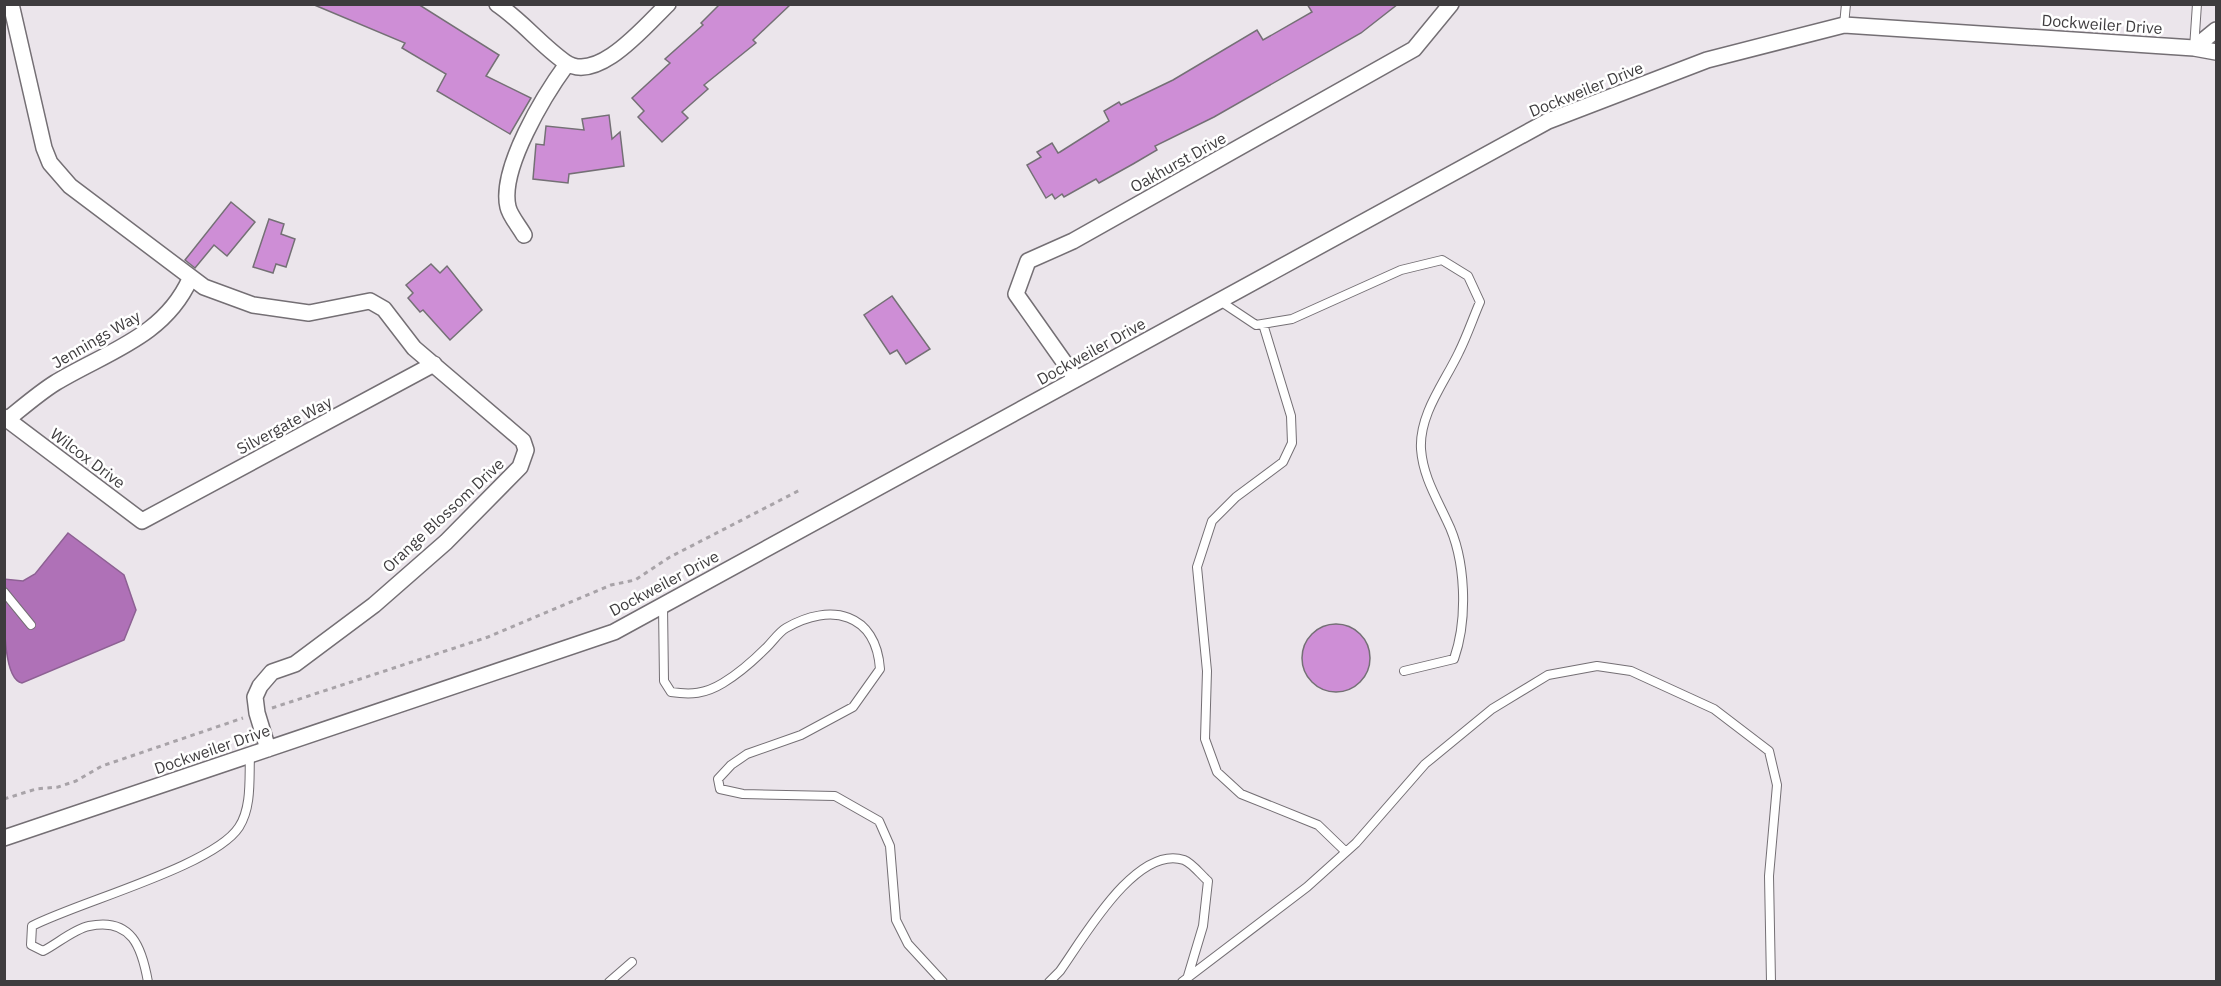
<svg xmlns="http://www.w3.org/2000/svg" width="2221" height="986" font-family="'IBM Plex Sans',sans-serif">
<rect width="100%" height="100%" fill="#ebe5eb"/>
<path fill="#af71b7" stroke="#8d6193" stroke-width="1.5" d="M 68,533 L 124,575 L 136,610 L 124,640 L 22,683 C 0,679 5,601 4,579 L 23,581 L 35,574 Z"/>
<path fill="#ce8ed6" stroke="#747075" stroke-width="1.5" d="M 312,4 L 418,4 L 499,55 L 486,76 L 531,98 L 510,134 L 437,91 L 446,74 L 402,48 L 405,43 Z
M 720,4 L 791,4 L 753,40 L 756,43 L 704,85 L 708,89 L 682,112 L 688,118 L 662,142 L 638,117 L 644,111 L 632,98 L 670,63 L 665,59 L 703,25 L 701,23 Z
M 1307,4 L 1398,4 L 1361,33 L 1214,117 L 1155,146 L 1157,150 L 1133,164 L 1099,183 L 1096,179 L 1064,197 L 1062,194 L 1055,199 L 1052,194 L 1046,198 L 1027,165 L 1041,157 L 1037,152 L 1052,143 L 1058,153 L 1060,152 L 1109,121 L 1104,111 L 1119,102 L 1121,105 L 1173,80 L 1257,30 L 1263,40 L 1312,12 Z
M 609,115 L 612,139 L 620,132 L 624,166 L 569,174 L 568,183 L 533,179 L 536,144 L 544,145 L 546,126 L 584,130 L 582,119 Z
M 231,202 L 255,222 L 227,256 L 214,245 L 195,268 L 185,260 Z
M 269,219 L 284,224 L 281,234 L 295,239 L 286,267 L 276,264 L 273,273 L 253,267 Z
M 431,264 L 440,273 L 447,266 L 482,310 L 450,340 L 423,310 L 420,312 L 408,298 L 413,293 L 406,285 Z
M 892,296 L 930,349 L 906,364 L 897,350 L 890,354 L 864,315 Z
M1302 658a34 34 0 1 1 68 0a34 34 0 1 1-68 0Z"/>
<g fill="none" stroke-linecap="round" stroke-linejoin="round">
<defs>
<path id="service" d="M 1844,25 L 1846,4
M 2194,48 L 2197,4
M 1220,301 L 1256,325 L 1292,319 L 1401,270 L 1442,260 L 1468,276 L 1480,302 C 1473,318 1467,336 1459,352 C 1445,382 1419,414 1421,449 C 1423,476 1436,497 1447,521 C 1466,559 1468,619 1454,659 L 1404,671
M 1263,324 L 1291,416 L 1292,443 L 1283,462 L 1236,497 L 1212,521 L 1197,567 L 1207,671 L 1205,739 L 1217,772 L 1241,794 L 1318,825 L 1346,852
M 4,592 L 31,625
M 663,606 L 664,681 L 671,692 C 691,695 705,694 723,683 C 738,674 754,660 767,647 C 773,641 779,632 786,628 C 831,602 876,613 880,669 L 853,707 L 801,735 L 747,754 L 731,765 L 718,779 L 720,789 L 743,794 L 835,796 L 879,821 L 890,846 L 896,920 L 908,944 L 943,982
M 148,982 C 142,948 132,917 89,926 C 74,929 57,944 43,951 L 31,945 L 32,926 C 78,902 214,866 239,827 C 252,807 249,778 250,755
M 609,982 L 632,962
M 1049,982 L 1060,971 C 1083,939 1136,844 1184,860 C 1192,863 1201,875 1208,881 L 1203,926 L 1188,976
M 1182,982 L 1307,887 L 1356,843 L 1425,764 L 1492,709 L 1548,675 L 1597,666 L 1631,671 L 1714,709 L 1769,751 L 1777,785 L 1769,876 L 1771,982"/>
<path id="minor" d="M 11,4 L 44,148 L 50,163 L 70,186 L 204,287 L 253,305 L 309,313 L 370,301 L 384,309 L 414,348 L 523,441 L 526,450 L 520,467 L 446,542 L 374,605 L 295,664 L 272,672 L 260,686 L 255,697 L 257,713 L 268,749
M 497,4 C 522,21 541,45 565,62 C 597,85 646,25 668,4
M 2194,48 L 2216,30
M 524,235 C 519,226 510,216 508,207 C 499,169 545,94 567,64
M 1076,379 L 1016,294 L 1028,261 L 1073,241 L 1414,49 L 1451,4
M 4,417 L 142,521 L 434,364
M 8,419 C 23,407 39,393 55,383 C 106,352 164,337 190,279
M 4,838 L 614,632 L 1548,121 L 1707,60 L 1844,25 L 2194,48 L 2216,52"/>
</defs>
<use href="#service" stroke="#746f74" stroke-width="10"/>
<use href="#minor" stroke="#746f74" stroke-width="18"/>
<path stroke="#a8a3a8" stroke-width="3" stroke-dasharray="4.5 4.5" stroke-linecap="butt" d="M 272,708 L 488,637 L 611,585 L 635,580 L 670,557 L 800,490
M 4,799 L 36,789 L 58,787 L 76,781 L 102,766 L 243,718"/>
<use href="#service" stroke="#fff" stroke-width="8"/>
<use href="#minor" stroke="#fff" stroke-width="15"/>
</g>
<g text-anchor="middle" stroke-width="5" stroke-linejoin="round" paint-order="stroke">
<g font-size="16" fill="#3e3c3e" stroke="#fff">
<text transform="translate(2102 24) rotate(4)" y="6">Dockweiler Drive</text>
<text transform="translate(1586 89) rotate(-22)" y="6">Dockweiler Drive</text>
<text transform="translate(1178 162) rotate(-29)" y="6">Oakhurst Drive</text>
<text transform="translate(96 339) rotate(-30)" y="6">Jennings Way</text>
<text transform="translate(1091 351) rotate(-29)" y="6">Dockweiler Drive</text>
<text transform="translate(284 425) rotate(-28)" y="6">Silvergate Way</text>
<text transform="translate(88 458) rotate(37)" y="6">Wilcox Drive</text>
<text transform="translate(443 515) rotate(-43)" y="6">Orange Blossom Drive</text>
<text transform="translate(664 583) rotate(-28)" y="6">Dockweiler Drive</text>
<text transform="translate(212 749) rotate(-19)" y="6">Dockweiler Drive</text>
</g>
</g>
<rect width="2221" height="986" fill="none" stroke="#3e3c3e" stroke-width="12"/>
</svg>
